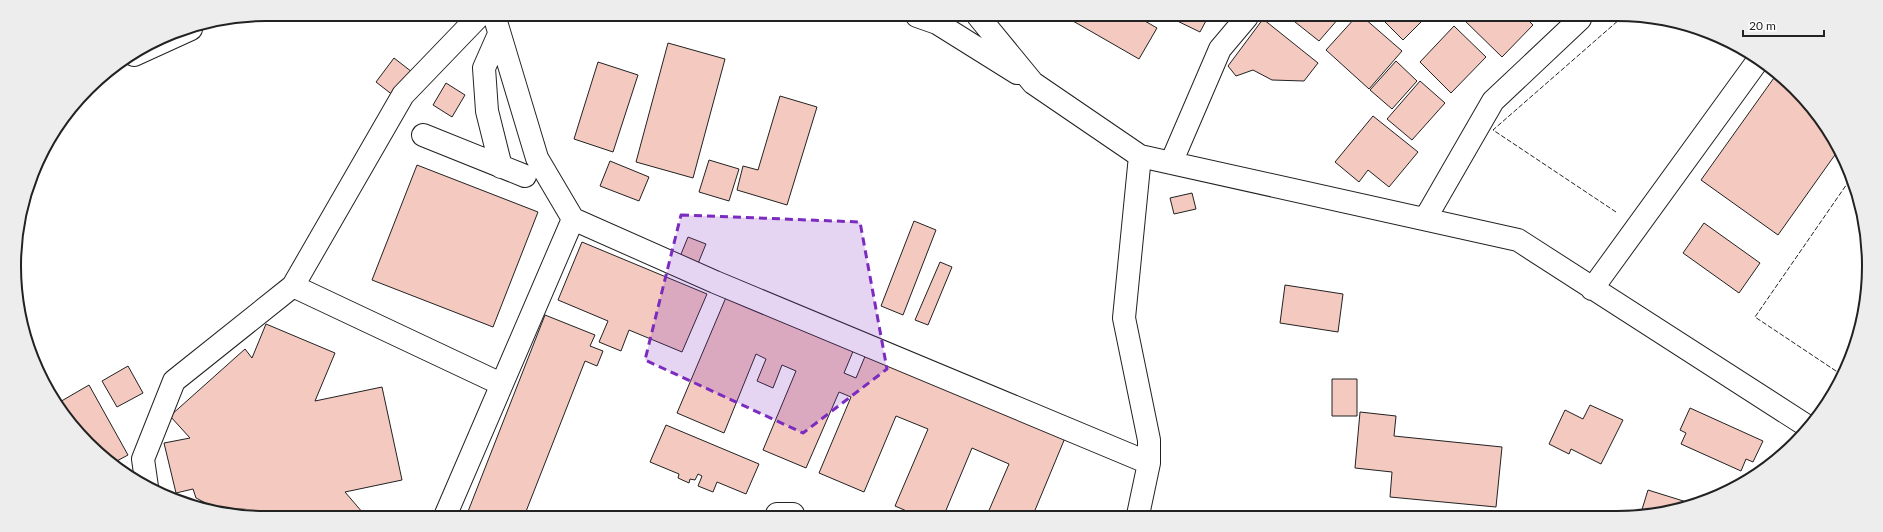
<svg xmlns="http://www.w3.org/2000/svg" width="1883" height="532" font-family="Lato,sans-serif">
<rect width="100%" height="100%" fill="#fff"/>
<path fill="#f3c9c0" stroke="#222" d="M 1066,17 L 1138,17 L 1157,28 L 1139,59 Z
M 1169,17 L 1208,17 L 1200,32 Z
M 1290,18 L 1339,18 L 1319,41 Z
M 1355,18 L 1364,18 L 1402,51 L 1369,89 L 1326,50 Z
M 1381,18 L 1425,18 L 1403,40 Z
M 1462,18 L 1526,18 L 1533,25 L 1502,57 Z
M 1263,19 L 1318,63 L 1304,81 L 1272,80 L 1253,70 L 1236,76 L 1228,66 Z
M 1454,26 L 1486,57 L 1451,93 L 1420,62 Z
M 668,43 L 725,59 L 693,178 L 636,162 Z
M 394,58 L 412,72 L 394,96 L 376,82 Z
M 1396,61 L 1417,81 L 1392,109 L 1370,90 Z
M 598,62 L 638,75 L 613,152 L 574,139 Z
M 1776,75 L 1826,126 L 1837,152 L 1778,235 L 1701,180 Z
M 1420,81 L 1445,103 L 1412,140 L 1387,119 Z
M 446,83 L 465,95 L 452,117 L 433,105 Z
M 780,96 L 817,107 L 787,205 L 737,190 L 743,166 L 758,170 Z
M 1373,116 L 1418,152 L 1389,187 L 1368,170 L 1359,182 L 1335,162 Z
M 709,160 L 739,169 L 729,201 L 699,192 Z
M 610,161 L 649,177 L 639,201 L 600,186 Z
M 417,165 L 538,212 L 493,327 L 372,280 Z
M 1192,193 L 1196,209 L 1174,214 L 1170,198 Z
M 914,221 L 936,230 L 903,315 L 881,306 Z
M 1704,223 L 1760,263 L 1739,293 L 1683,253 Z
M 688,237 L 706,244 L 697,266 L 679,259 Z
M 582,242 L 707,294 L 682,352 L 629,330 L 621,351 L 599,342 L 608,321 L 558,300 Z
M 940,262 L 952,267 L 928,325 L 915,320 Z
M 1285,285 L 1343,294 L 1338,332 L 1280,323 Z
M 727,295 L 854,349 L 844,373 L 856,378 L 866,354 L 1065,438 L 1033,515 L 987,515 L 1009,464 L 972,448 L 944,515 L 916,515 L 895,506 L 928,429 L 896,416 L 864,492 L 819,473 L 851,397 L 839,392 L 806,468 L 763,450 L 796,371 L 782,365 L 773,388 L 757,381 L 766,359 L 756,354 L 724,433 L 677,413 Z
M 545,315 L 595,335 L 590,346 L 603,351 L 597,366 L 585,361 L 525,514 L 467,514 Z
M 266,324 L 335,353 L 315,401 L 382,387 L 402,480 L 345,492 L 363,513 L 225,513 L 196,498 L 193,489 L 176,493 L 164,443 L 190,438 L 170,416 L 245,349 L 252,358 Z
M 128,366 L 143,393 L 117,407 L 102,381 Z
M 1332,379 L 1357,379 L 1357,416 L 1332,416 Z
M 89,385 L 128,455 L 115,462 L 66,419 L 58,403 Z
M 1590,405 L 1623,420 L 1601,464 L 1571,449 L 1569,454 L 1549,444 L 1565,410 L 1583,419 Z
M 1690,408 L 1763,441 L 1753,462 L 1746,459 L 1741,471 L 1681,444 L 1686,433 L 1680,430 Z
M 1360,412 L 1396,416 L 1394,436 L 1502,447 L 1496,507 L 1390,497 L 1392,472 L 1355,468 Z
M 666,425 L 759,464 L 746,494 L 717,482 L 713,492 L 698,486 L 702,476 L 698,474 L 695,480 L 690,479 L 689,483 L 678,478 L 679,474 L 650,462 Z
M 1648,490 L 1693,504 L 1650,516 L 1640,516 Z"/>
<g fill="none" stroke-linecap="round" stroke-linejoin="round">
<defs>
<path id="minor" d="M 494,15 L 537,158 L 573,219 L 715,282 L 1149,463
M 917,16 L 937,23 L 1017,73
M 978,16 L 1033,83 L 1140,156 L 1518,240 L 1807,426
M 499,34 L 484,68 L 487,111 L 501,167
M 134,55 L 191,29
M 423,135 L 525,176
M 1171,163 L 1220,49 L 1247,17
M 1425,219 L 1493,101 L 1580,19
M 293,286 L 501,384
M 1592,289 L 1759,59
M 147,487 L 143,459 L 174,381 L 293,286 L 403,95 L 480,15
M 446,514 L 573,219
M 777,514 L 793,514
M 1138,515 L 1149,463 L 1149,440 L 1124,318 L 1140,156"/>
</defs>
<use href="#minor" stroke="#222" stroke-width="24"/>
<use href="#minor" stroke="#fff" stroke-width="22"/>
<path stroke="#222" stroke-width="1" stroke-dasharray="5 2" stroke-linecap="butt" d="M 1616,212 L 1493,130 L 1620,19
M 1842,375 L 1755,317 L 1849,181"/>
</g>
<path fill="#7b2cbf" fill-opacity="0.2" stroke="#7b2cbf" stroke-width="3" stroke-dasharray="8 5" stroke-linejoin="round" d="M 681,215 L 860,222 L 887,369 L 803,433 L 645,360 Z"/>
<path d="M0 0H1883V532H0ZM266 21H1617A245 245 0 0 1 1862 266V266A245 245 0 0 1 1617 511H266A245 245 0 0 1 21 266V266A245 245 0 0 1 266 21Z" fill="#ededed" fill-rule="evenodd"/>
<path fill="none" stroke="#222" stroke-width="2" d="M266 21H1617A245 245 0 0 1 1862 266V266A245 245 0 0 1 1617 511H266A245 245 0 0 1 21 266V266A245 245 0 0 1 266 21Z"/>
<path d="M1743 30v6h81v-6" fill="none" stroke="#222222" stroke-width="2"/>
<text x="1749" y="30" font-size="12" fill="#222222" stroke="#ffffff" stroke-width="3" paint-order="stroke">20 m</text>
</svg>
